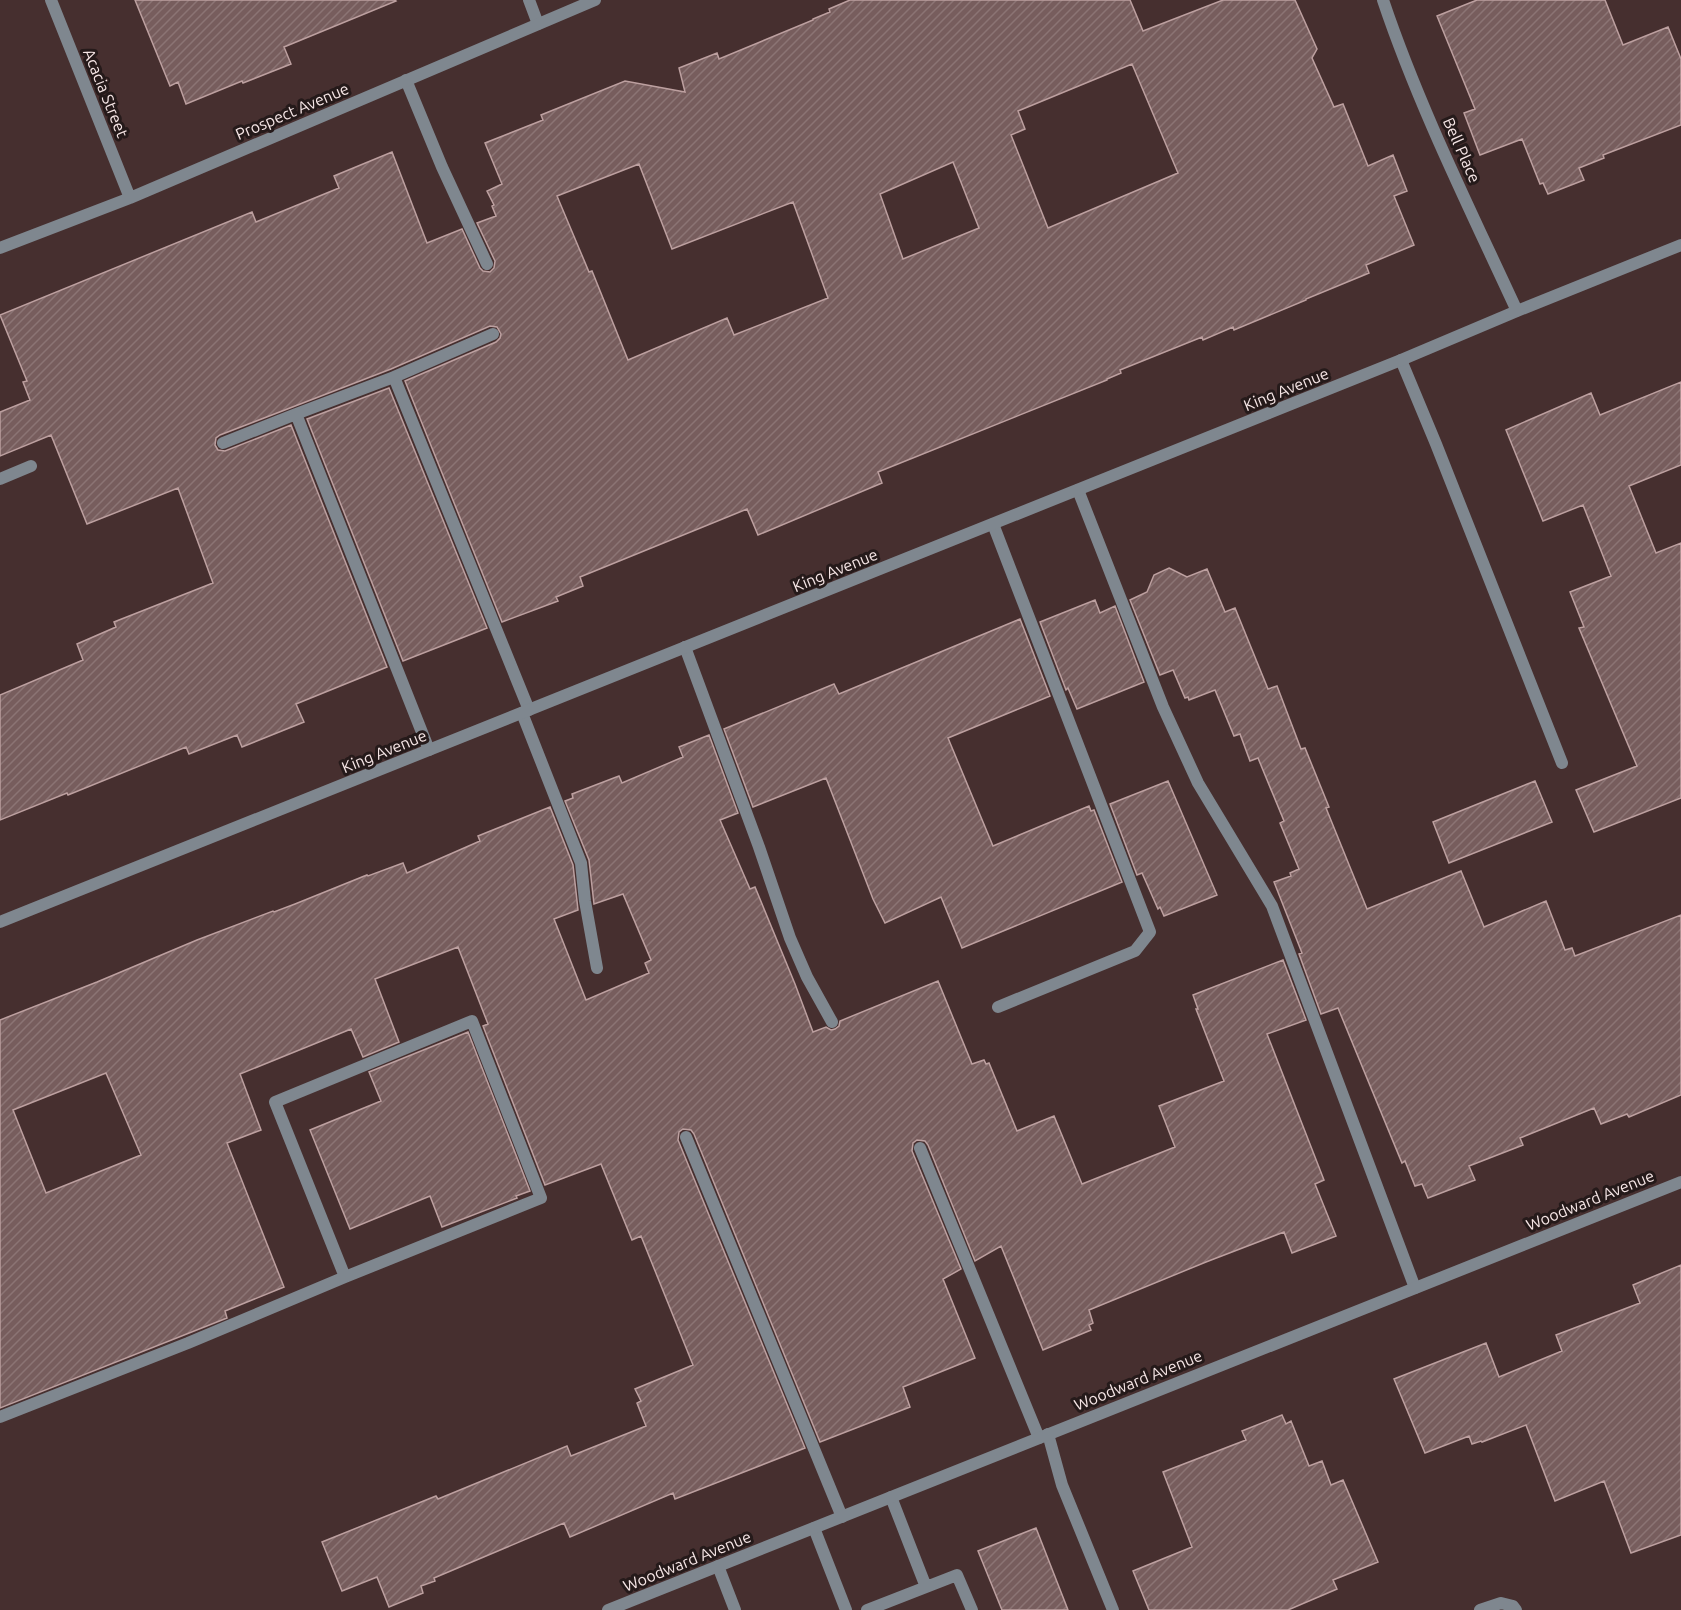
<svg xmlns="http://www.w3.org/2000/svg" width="1681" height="1610" font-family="Ubuntu,sans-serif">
<defs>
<pattern id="building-hatch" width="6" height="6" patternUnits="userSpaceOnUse" patternTransform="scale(1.5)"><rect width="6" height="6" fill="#775d5d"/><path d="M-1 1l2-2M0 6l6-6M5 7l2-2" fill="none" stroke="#8b7474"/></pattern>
</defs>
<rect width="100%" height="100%" fill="#462f2f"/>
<path fill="url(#building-hatch)" stroke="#bda0a0" stroke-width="1.5" fill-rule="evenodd" d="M 135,0 L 395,0 L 396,1 L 284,47 L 291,64 L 243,83 L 242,81 L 186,104 L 178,82 L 170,86 Z
M 850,0 L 1130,0 L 1143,31 L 1223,0 L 1295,0 L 1317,49 L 1312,58 L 1334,107 L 1343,104 L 1368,166 L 1393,155 L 1407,191 L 1394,196 L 1414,245 L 1366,265 L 1369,273 L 1306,299 L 1306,300 L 1234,330 L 1233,327 L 1203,340 L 1202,337 L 1120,370 L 1121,373 L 1107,379 L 1107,380 L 878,472 L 882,483 L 758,535 L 747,509 L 580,577 L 583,586 L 556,597 L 558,601 L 502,622 L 405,381 L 496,342 L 500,338 L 501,334 L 497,327 L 490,326 L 391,369 L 220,435 L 216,438 L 215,445 L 218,450 L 225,451 L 291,425 L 387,667 L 296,704 L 304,722 L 242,747 L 237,735 L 189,754 L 186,747 L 68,795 L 67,793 L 0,820 L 0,695 L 83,660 L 77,644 L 116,627 L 114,622 L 213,583 L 178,488 L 87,524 L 51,435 L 0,456 L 0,412 L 30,400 L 23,382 L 27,381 L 0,315 L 252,212 L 256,222 L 339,188 L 334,176 L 392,152 L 427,243 L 462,229 L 480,268 L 483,271 L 490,272 L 494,268 L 495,261 L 477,223 L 496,216 L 492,206 L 494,205 L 487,191 L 502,184 L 485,143 L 543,120 L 541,115 L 625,81 L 685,92 L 679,68 L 717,53 L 719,59 L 813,20 L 813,19 L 830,12 L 829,9 ZM 1132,64 L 1178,173 L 1048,228 L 1011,135 L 1025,129 L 1018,111 ZM 953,162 L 979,228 L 903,259 L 880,194 ZM 639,164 L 672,249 L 793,202 L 828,298 L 734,335 L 727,318 L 628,360 L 592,271 L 589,272 L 557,196 Z
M 1477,0 L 1605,0 L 1623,45 L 1668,27 L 1681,59 L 1681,125 L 1603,155 L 1604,158 L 1579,168 L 1584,180 L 1548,194 L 1543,183 L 1540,184 L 1522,139 L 1480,155 L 1464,113 L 1475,109 L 1437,16 Z
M 1681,382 L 1681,465 L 1629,486 L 1656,553 L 1681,543 L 1681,798 L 1594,832 L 1576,790 L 1637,766 L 1579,628 L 1584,627 L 1570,592 L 1611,576 L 1583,505 L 1543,521 L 1506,430 L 1591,393 L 1600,415 Z
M 389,388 L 487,628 L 403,661 L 307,419 Z
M 1169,568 L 1187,577 L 1207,569 L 1225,612 L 1235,608 L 1268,689 L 1277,686 L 1301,749 L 1305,748 L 1329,807 L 1326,808 L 1367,909 L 1461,871 L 1484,927 L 1546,901 L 1565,950 L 1572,948 L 1575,956 L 1681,915 L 1681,1095 L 1629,1117 L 1627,1114 L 1601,1124 L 1594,1108 L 1520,1138 L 1523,1145 L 1469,1166 L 1475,1180 L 1428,1198 L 1422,1184 L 1415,1186 L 1405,1161 L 1402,1163 L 1338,1008 L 1321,1014 L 1299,954 L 1302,953 L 1274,882 L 1291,876 L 1290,873 L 1299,869 L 1280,823 L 1284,821 L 1258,758 L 1250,761 L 1240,734 L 1234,736 L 1215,690 L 1189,700 L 1188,697 L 1185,698 L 1173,670 L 1160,675 L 1130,600 L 1147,592 L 1154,575 Z
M 1095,600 L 1100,613 L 1115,606 L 1144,682 L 1077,709 L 1068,688 L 1066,690 L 1040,622 Z
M 1020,619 L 1050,696 L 948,738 L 993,846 L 1089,806 L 1091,811 L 1094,810 L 1122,882 L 962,948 L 941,897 L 885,923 L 873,899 L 826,778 L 753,807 L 724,729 L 834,684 L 839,694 Z
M 709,735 L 738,813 L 720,820 L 750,889 L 755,887 L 795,984 L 813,1032 L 826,1027 L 831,1030 L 835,1029 L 839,1026 L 840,1021 L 938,981 L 972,1064 L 984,1060 L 986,1064 L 989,1063 L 1017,1131 L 1054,1116 L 1082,1184 L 1175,1147 L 1159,1106 L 1224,1081 L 1196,1009 L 1198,1009 L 1193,995 L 1283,960 L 1306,1020 L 1267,1034 L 1324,1180 L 1315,1184 L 1336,1236 L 1292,1253 L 1284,1232 L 1206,1262 L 1089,1310 L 1093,1323 L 1089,1325 L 1091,1330 L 1043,1350 L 1001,1246 L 975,1261 L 928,1145 L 925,1141 L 917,1140 L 913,1143 L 912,1151 L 961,1269 L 943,1279 L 975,1358 L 903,1387 L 910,1407 L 820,1442 L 694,1134 L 691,1130 L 683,1129 L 679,1132 L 678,1140 L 805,1448 L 675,1499 L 673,1493 L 570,1537 L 564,1523 L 434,1578 L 435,1581 L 421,1586 L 423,1593 L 389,1607 L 377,1577 L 342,1591 L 322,1542 L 436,1496 L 438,1499 L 567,1446 L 571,1456 L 646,1426 L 637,1403 L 641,1401 L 635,1389 L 693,1365 L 641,1236 L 632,1240 L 601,1164 L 545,1185 L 483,1026 L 488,1024 L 458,947 L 375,979 L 399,1042 L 363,1057 L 351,1029 L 240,1074 L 261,1130 L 227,1143 L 284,1287 L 225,1311 L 227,1318 L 0,1408 L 0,1020 L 97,982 L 197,940 L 273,911 L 274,912 L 295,904 L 367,875 L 368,876 L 403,863 L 407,873 L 480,841 L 478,836 L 550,807 L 573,865 L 578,910 L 554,919 L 586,1000 L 649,973 L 645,963 L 651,960 L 623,894 L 594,904 L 589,860 L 565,801 L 573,798 L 572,794 L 619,776 L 622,783 L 683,757 L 679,747 ZM 106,1073 L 141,1155 L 46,1193 L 13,1110 Z
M 1168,781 L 1217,895 L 1164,916 L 1160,907 L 1158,909 L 1142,873 L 1137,875 L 1110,804 Z
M 1535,781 L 1552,822 L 1449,863 L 1433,822 Z
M 468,1032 L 530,1191 L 516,1196 L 517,1198 L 442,1227 L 430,1196 L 350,1229 L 310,1130 L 381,1101 L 369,1072 Z
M 1681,1265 L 1681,1535 L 1631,1553 L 1604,1481 L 1555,1501 L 1526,1425 L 1482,1442 L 1481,1441 L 1472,1444 L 1469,1436 L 1425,1453 L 1394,1379 L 1486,1343 L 1499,1377 L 1562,1351 L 1556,1335 L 1640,1303 L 1633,1285 Z
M 1282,1415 L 1286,1424 L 1291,1421 L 1309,1466 L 1322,1461 L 1331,1485 L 1343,1480 L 1378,1562 L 1333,1580 L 1337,1589 L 1288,1610 L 1149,1610 L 1133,1571 L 1192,1547 L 1163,1472 L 1246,1440 L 1242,1431 Z
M 1036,1528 L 1068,1610 L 1002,1610 L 978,1551 Z"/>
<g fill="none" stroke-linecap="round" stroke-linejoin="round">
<path stroke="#7f878f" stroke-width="12" d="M 529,0 L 538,24
M 406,80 L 442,167 L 487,264
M 1401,360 L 1436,444 L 1562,763
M 394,377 L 493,334
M 223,443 L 296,414
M 0,479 L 31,466
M 1078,490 L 1163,707 L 1198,783 L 1272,906 L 1415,1288
M 993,524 L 1150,932 L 1135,951 L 998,1007
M 685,647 L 759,847 L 790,938 L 807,977 L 832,1022
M 522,713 L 581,863 L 585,901 L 597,968
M 429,750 L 296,414 L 394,377 L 529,710
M 686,1137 L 842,1517
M 920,1148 L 1039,1438
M 0,1417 L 188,1343 L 345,1277 L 541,1198 L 472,1021 L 275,1102 L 345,1277
M 1048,1434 L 1062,1485 L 1113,1610
M 891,1497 L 926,1587
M 814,1528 L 846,1610
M 718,1566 L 735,1610
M 867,1610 L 957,1575 L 972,1610
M 1480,1610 L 1501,1603 L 1513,1606 L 1516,1610"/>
<path stroke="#7f878f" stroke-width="12" d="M 51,0 L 130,198
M 1383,0 C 1419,107 1470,209 1517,311
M 0,248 L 130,198 L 595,0
M 0,922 L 1401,360 L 1517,311 L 1681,245
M 608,1610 L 1681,1182"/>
</g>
<g text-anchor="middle" stroke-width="6" stroke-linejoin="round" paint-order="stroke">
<g font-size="16" fill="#f7e7e7" stroke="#251a1a">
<text transform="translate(106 93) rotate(68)" y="6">Acacia Street</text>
<text transform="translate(292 111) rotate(-23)" y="6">Prospect Avenue</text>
<text transform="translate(1462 150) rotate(66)" y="6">Bell Place</text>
<text transform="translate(1286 389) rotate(-22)" y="6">King Avenue</text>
<text transform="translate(835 570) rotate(-22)" y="6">King Avenue</text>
<text transform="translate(384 751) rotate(-22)" y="6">King Avenue</text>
<text transform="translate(1590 1200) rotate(-22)" y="6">Woodward Avenue</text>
<text transform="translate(1138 1380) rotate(-22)" y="6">Woodward Avenue</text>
<text transform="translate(687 1561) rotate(-22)" y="6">Woodward Avenue</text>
</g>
</g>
</svg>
